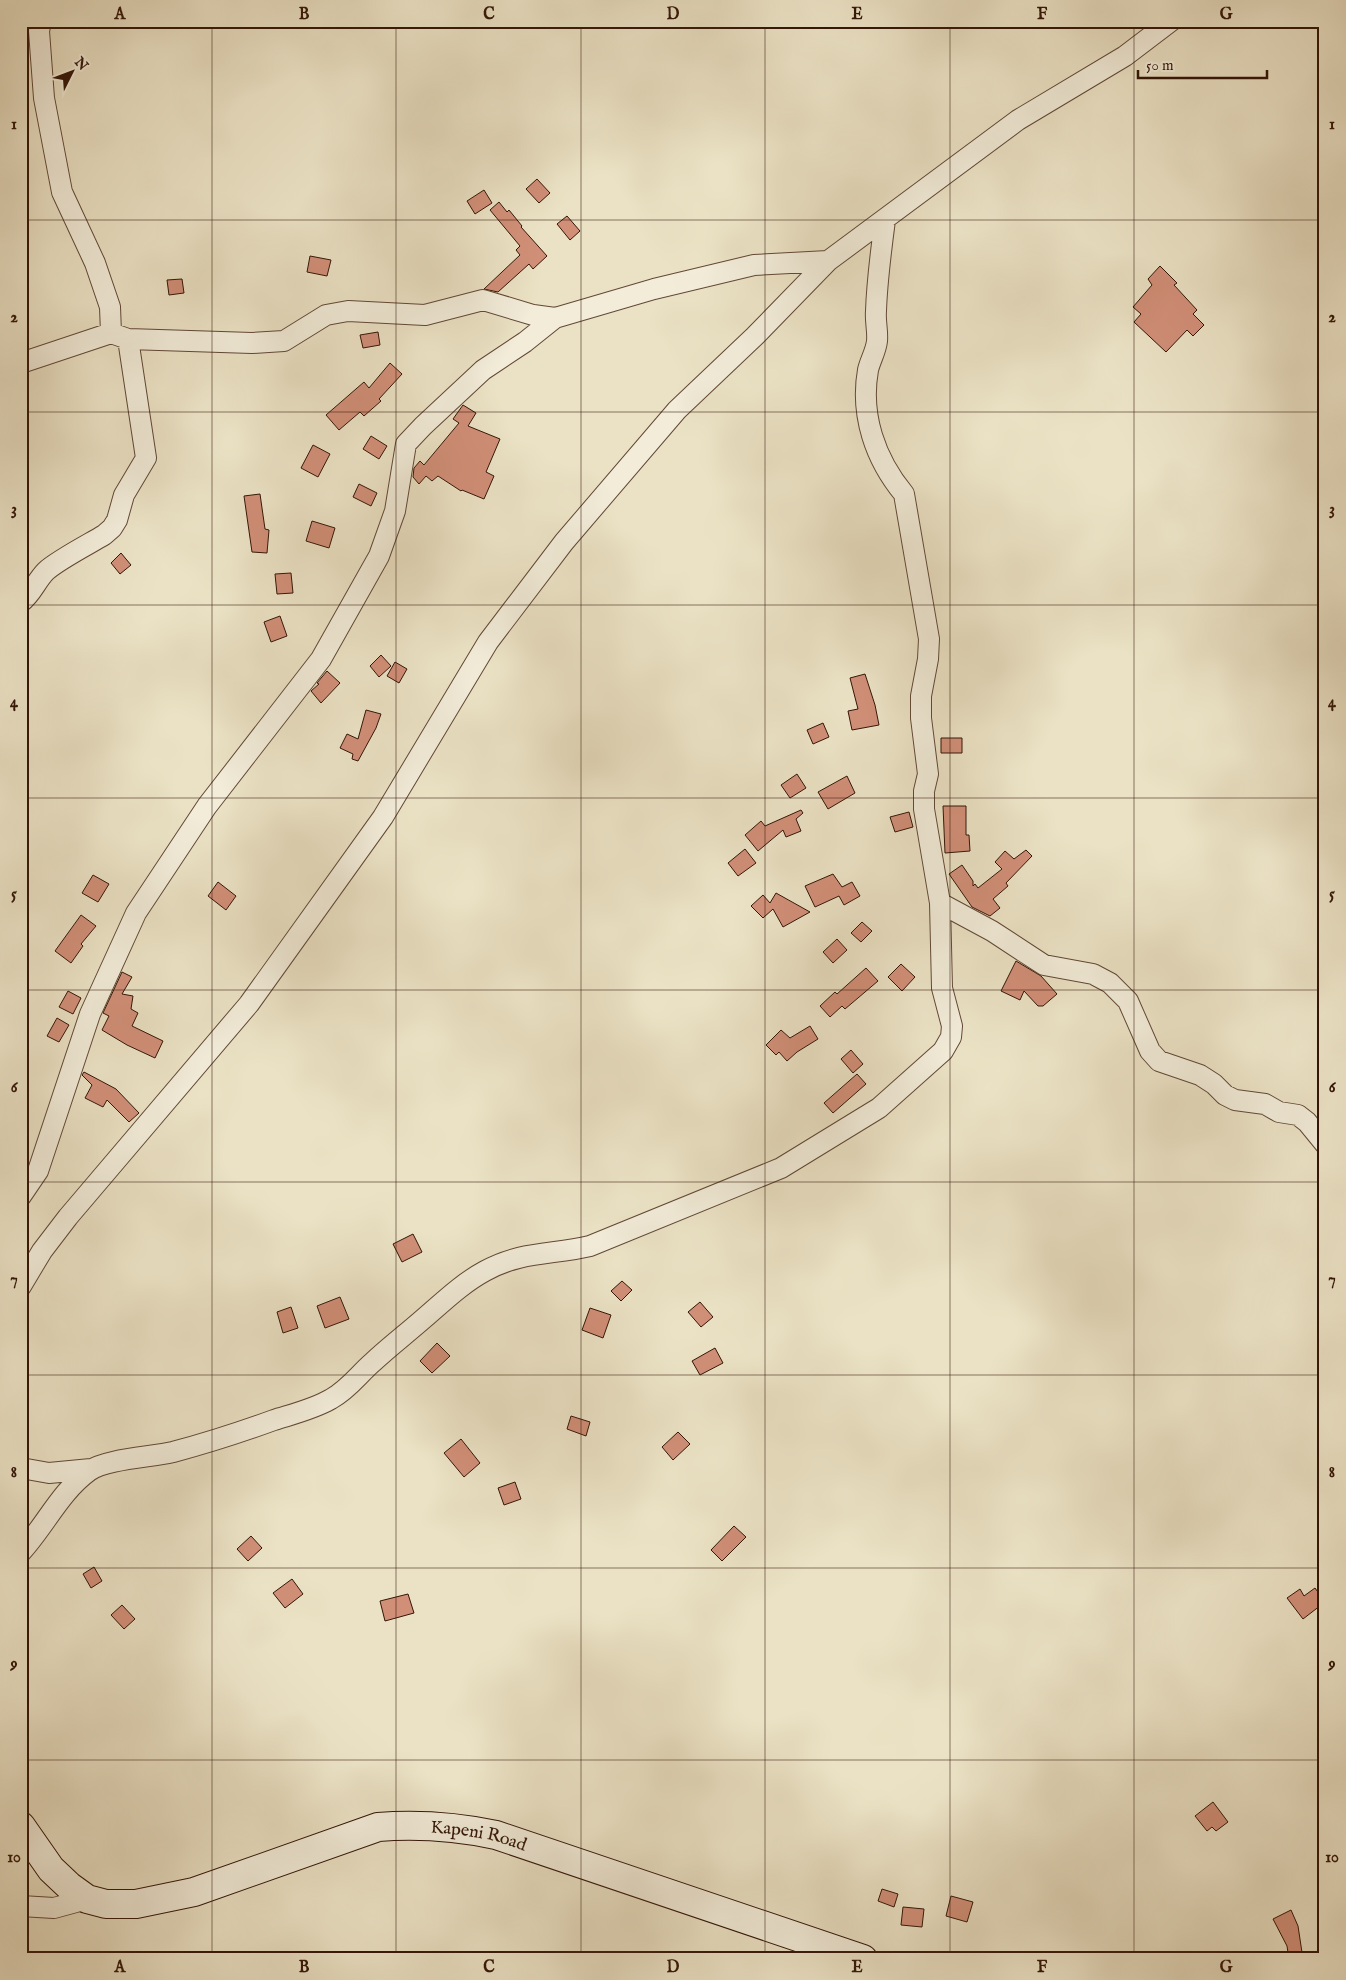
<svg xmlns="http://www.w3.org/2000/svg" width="1346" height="1980" font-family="'IM FELL English',serif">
<rect width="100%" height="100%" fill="#ebe2c5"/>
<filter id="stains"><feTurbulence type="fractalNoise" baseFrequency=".004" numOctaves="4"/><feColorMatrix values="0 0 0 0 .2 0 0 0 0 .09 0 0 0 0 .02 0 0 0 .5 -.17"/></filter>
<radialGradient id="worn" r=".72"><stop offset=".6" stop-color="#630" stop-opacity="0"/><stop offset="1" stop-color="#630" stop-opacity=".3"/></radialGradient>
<path fill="#d18f78" stroke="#331507" d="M 537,179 L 550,193 L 539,203 L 526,189 Z
M 484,190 L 492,203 L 475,214 L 467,201 Z
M 499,202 L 507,212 L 509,210 L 522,226 L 521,227 L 547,256 L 533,269 L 529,264 L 498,292 L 484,289 L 520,255 L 516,250 L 520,246 L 490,210 Z
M 567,216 L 580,231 L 570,240 L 557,224 Z
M 310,256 L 331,260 L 327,276 L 307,272 Z
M 1160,266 L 1177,283 L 1174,285 L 1197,310 L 1193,314 L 1204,325 L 1193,336 L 1187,330 L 1166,352 L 1134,322 L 1141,314 L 1133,307 L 1152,285 L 1148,279 Z
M 182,279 L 184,293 L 169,295 L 167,280 Z
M 378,332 L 380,345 L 363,348 L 360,335 Z
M 390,363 L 402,374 L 379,399 L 381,401 L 364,416 L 360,412 L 339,430 L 326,415 L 364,382 L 369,388 Z
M 463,405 L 476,413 L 468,426 L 500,439 L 486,472 L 494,476 L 484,499 L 462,490 L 461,491 L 438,476 L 432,481 L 426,476 L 419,484 L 413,477 L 414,468 L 420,461 L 424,465 L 459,423 L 453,419 Z
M 371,436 L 387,446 L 379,459 L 363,449 Z
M 313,445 L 330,454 L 318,477 L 301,468 Z
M 359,484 L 377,493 L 371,506 L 353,497 Z
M 260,494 L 265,529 L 269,530 L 267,553 L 252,552 L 244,496 Z
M 312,521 L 335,528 L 329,548 L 306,541 Z
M 121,553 L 131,565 L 120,574 L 111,563 Z
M 291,573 L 293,593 L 277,594 L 275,574 Z
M 280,616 L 287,636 L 271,642 L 264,622 Z
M 381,655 L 391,666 L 379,677 L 370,666 Z
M 395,662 L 407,669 L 399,683 L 387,676 Z
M 327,671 L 340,683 L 321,703 L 311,691 L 319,684 L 317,683 Z
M 865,674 L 875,705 L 879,725 L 852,730 L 848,711 L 858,709 L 850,678 Z
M 366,710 L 381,714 L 376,728 L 358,761 L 352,759 L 353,754 L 340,748 L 347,734 L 358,739 Z
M 823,723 L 829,737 L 813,744 L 807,730 Z
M 941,738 L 962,738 L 962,753 L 941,753 Z
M 797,774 L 806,788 L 790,798 L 781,785 Z
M 847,776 L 855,793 L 828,809 L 818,792 Z
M 943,806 L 966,806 L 966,835 L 969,835 L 970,851 L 945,853 Z
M 801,810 L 803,813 L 796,819 L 801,831 L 786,837 L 783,830 L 758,851 L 745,835 L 761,821 L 765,826 Z
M 909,812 L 913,827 L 895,832 L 890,817 Z
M 745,849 L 756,863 L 738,876 L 728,863 Z
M 1026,850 L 1032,856 L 1006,883 L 1008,886 L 993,899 L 1000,908 L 990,916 L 972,907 L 949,874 L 962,865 L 973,881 L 973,886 L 975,884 L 978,888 L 1002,869 L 995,862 L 1005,851 L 1014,859 Z
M 833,874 L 842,887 L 852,882 L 860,896 L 844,905 L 839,896 L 815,907 L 805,886 Z
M 93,875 L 109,884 L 98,902 L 82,893 Z
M 218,882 L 236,896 L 226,910 L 208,896 Z
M 776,893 L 810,912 L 783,927 L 773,909 L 763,918 L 751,906 L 763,895 L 770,903 Z
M 81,915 L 96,926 L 81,944 L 83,946 L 71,963 L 55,951 Z
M 862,922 L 872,931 L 861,942 L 851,933 Z
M 837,939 L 847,950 L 833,963 L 823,952 Z
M 1016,961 L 1041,976 L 1057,994 L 1043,1006 L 1038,1006 L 1024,991 L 1020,1000 L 1001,991 Z
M 901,964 L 915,977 L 902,991 L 888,977 Z
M 866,968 L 878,981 L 845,1009 L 842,1006 L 830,1017 L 820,1006 L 835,992 L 837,994 Z
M 122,972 L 132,977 L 122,994 L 133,996 L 131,1009 L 138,1013 L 132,1026 L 163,1041 L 155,1058 L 127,1045 L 102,1030 L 109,1016 L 103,1013 Z
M 68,991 L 81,998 L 73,1014 L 59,1007 Z
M 57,1018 L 69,1025 L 59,1042 L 47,1036 Z
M 810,1026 L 818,1039 L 797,1052 L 787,1061 L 779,1052 L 776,1055 L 766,1045 L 781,1030 L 790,1038 Z
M 851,1050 L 863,1064 L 853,1073 L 841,1059 Z
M 84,1072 L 116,1089 L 139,1113 L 129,1122 L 107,1100 L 103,1107 L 85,1098 L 92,1085 L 82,1075 Z
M 857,1074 L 866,1084 L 833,1113 L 824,1103 Z
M 413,1234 L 422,1252 L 402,1262 L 393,1244 Z
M 622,1281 L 632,1290 L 621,1301 L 611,1291 Z
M 340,1297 L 349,1319 L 325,1328 L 317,1306 Z
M 700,1302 L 713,1317 L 701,1327 L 688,1312 Z
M 291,1307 L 298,1328 L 283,1333 L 277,1312 Z
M 590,1308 L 611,1315 L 603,1338 L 582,1330 Z
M 437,1343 L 450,1356 L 432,1373 L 420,1361 Z
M 715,1348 L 723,1363 L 700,1375 L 692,1361 Z
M 571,1416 L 590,1422 L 586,1436 L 567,1429 Z
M 678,1432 L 690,1444 L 673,1460 L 662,1447 Z
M 461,1439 L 480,1463 L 464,1477 L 444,1453 Z
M 515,1482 L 521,1499 L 504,1505 L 498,1488 Z
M 734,1526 L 746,1537 L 722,1561 L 711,1550 Z
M 251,1536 L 262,1548 L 248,1561 L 237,1549 Z
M 94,1567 L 102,1581 L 91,1588 L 83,1574 Z
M 292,1579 L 303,1594 L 285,1608 L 273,1593 Z
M 1315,1588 L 1325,1602 L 1303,1619 L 1287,1598 L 1300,1589 L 1304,1596 Z
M 408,1594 L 414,1613 L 385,1621 L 380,1601 Z
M 122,1605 L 135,1619 L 124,1629 L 111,1615 Z
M 1213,1802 L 1228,1822 L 1216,1831 L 1212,1827 L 1207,1831 L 1195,1816 Z
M 882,1889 L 898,1894 L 894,1907 L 878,1901 Z
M 951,1896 L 973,1902 L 967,1922 L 946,1916 Z
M 903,1907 L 924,1909 L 922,1927 L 901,1925 Z
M 1291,1910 L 1298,1926 L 1303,1959 L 1289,1959 L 1287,1946 L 1273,1919 Z"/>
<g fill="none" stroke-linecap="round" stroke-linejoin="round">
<defs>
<path id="street" d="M 41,21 L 39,31 L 44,98 L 62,192 L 95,263 L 110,307 L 111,333
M 21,363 L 111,333 L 128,339 L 252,343 L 284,341 L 326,315 L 348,311 L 425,315 L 483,300 L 533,315 L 555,318 L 654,289 L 754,265 L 828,261
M 21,602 C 32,594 36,581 46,571 C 58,560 89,544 104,535 L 112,528 L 117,520 L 124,495 L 146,458 L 128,339
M 940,903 L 992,931 L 1044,965 L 1093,974 L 1110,983 L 1128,1001 L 1150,1051 L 1159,1061 L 1200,1075 L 1214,1084 L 1225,1095 L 1235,1100 L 1265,1104 L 1279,1112 L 1298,1115 L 1307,1122 L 1325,1144
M 21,1196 L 38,1171 L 90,1014 L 136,913 L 207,806 L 321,659 L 379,556 L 395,511 L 406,444 L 423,426 L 483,370 L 525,342 L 555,318
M 21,1286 L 42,1251 L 68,1217 L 249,1004 L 383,817 L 488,642 L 564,542 L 677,410 L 755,336 L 828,261 L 1018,120 L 1125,56 L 1171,21
M 21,1468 L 49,1473 L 91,1469
M 21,1552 C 45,1526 60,1492 89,1471 C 105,1459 152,1457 173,1452 C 207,1443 241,1432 274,1420 C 293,1414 314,1409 331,1399 C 349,1389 358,1375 373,1362 C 389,1347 406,1334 422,1320 C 442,1303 461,1284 485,1271 C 521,1251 553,1255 590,1246 L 781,1168 L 879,1108 L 943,1051 L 951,1037 L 952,1026 L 942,988 L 940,903 L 924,809 L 924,791 L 928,774 L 921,718 L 921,696 L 928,659 L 929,639 L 904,494 C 875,459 860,415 868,370 C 870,361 876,351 877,341 C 878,331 875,321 876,311 C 877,280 881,250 885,220
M 21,1906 L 54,1908 L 87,1899"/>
<g id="secondary">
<path id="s1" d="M 21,1826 L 51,1869 L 69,1886 L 87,1899 L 106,1904 L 136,1904 L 194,1892 L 378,1827 C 417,1824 458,1827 496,1835 L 863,1959"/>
</g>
</defs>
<use href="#street" stroke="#614836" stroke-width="22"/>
<use href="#secondary" stroke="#331507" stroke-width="30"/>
<use href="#street" stroke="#f2ecd9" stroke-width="20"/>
<use href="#secondary" stroke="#f2ecd9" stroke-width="28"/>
</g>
<path fill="none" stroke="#331507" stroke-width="1" stroke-opacity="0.55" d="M 212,21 L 212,1959M 396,21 L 396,1959M 581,21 L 581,1959M 765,21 L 765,1959M 950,21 L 950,1959M 1134,21 L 1134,1959M 21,220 L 1325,220M 21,412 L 1325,412M 21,605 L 1325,605M 21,798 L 1325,798M 21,990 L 1325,990M 21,1182 L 1325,1182M 21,1375 L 1325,1375M 21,1568 L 1325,1568M 21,1760 L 1325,1760"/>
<g text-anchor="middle" stroke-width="4" stroke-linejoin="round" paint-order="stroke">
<g font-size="18" fill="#331507" stroke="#f2ecd9">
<text dy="6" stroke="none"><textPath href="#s1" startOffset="505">Kapeni Road</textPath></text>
</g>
</g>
<rect width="1346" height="1980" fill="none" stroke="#ebe2c5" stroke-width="55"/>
<g transform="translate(72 72) rotate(48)" stroke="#f2ecd9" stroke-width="4" paint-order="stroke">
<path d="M0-4L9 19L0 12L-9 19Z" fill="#331507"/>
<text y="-8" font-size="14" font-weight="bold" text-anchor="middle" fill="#331507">N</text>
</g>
<path d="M1138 70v8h129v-8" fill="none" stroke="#331507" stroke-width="2.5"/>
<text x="1146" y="70" font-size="15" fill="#331507" stroke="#f2ecd9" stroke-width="4" paint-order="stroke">50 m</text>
<rect x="28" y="28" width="1290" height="1924" fill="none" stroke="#331507" stroke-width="2"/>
<g font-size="16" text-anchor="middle" font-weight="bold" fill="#331507">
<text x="120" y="19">A</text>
<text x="304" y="19">B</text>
<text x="489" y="19">C</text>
<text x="673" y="19">D</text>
<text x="857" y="19">E</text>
<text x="1042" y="19">F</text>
<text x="1226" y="19">G</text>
<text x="14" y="129">1</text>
<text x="1332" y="129">1</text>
<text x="14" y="322">2</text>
<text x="1332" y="322">2</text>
<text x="14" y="514">3</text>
<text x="1332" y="514">3</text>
<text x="14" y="707">4</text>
<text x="1332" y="707">4</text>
<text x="14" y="899">5</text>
<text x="1332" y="899">5</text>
<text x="14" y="1092">6</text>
<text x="1332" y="1092">6</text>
<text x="14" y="1284">7</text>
<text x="1332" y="1284">7</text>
<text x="14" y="1477">8</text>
<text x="1332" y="1477">8</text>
<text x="14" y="1669">9</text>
<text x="1332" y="1669">9</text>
<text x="14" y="1862">10</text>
<text x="1332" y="1862">10</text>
<text x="120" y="1972">A</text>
<text x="304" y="1972">B</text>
<text x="489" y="1972">C</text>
<text x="673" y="1972">D</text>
<text x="857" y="1972">E</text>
<text x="1042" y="1972">F</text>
<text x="1226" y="1972">G</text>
</g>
<rect width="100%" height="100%" filter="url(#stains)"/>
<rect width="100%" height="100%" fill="url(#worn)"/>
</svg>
